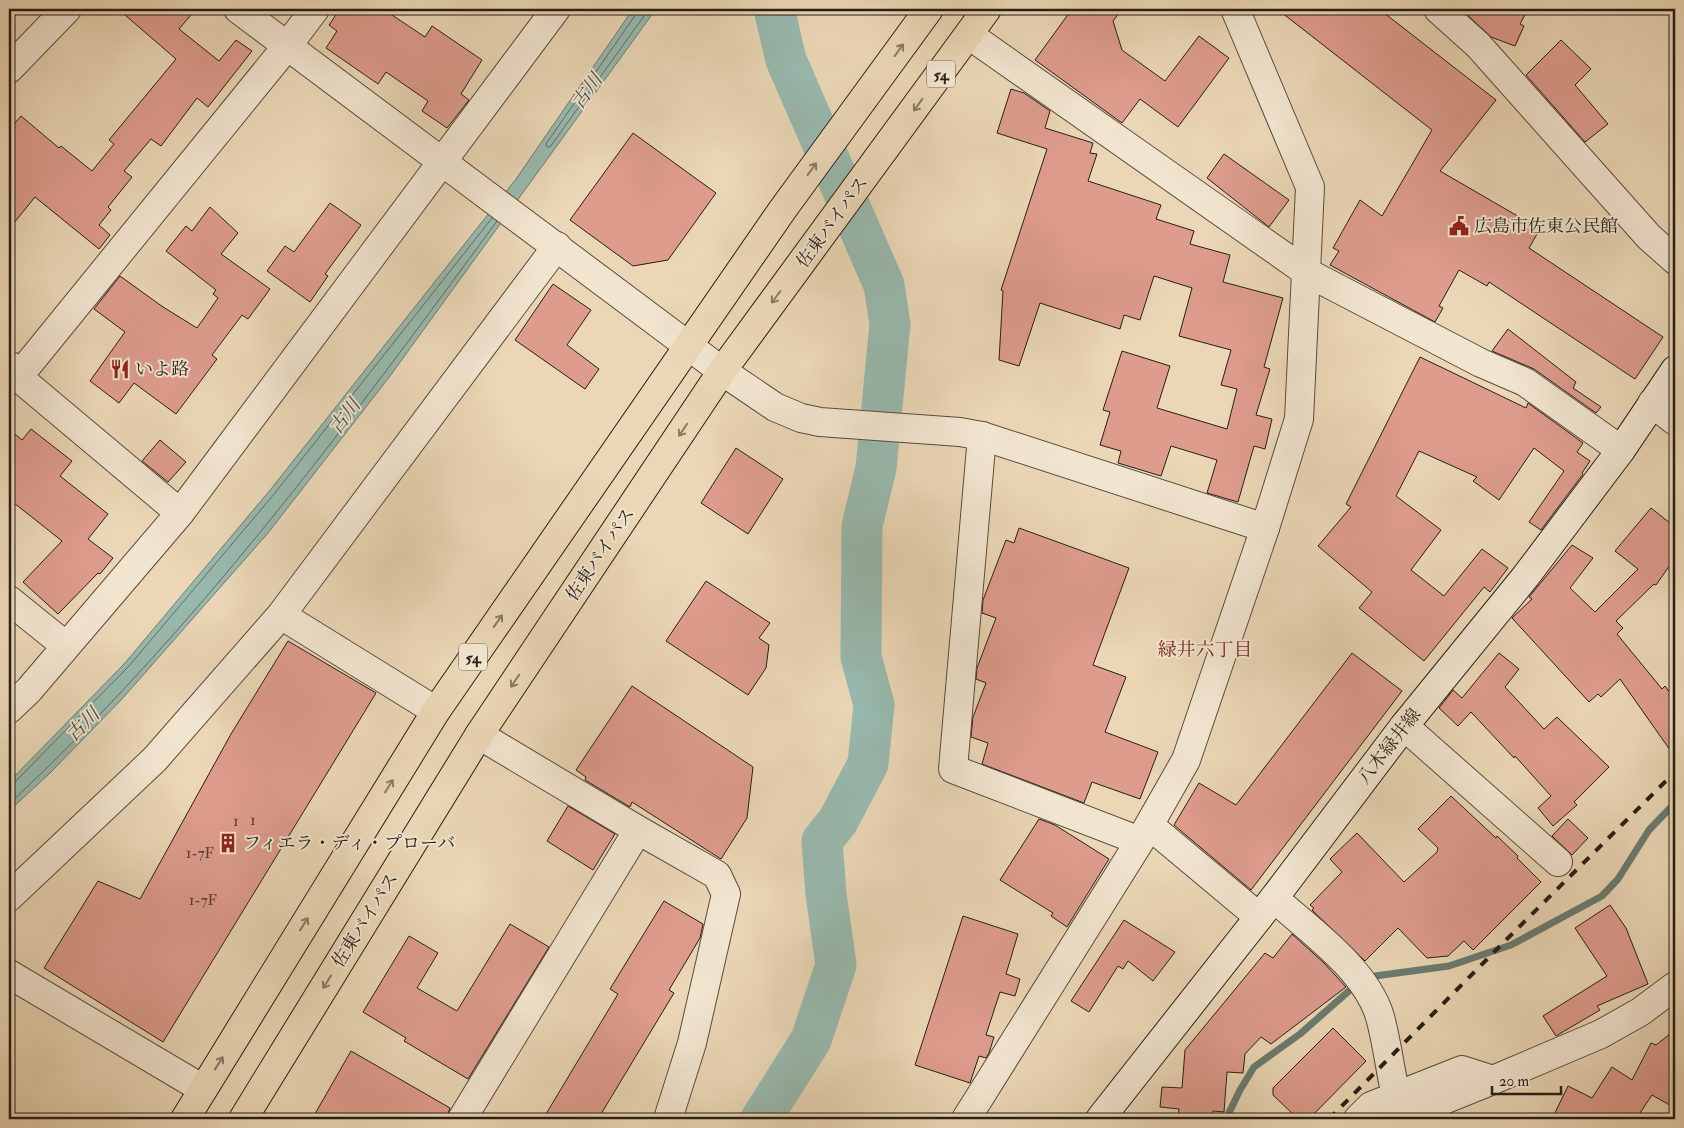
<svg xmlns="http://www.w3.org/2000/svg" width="1684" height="1128" font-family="'IM FELL Double Pica','Noto Serif JP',serif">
<rect width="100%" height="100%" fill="#ebd7b6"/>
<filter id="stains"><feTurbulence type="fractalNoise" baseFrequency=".004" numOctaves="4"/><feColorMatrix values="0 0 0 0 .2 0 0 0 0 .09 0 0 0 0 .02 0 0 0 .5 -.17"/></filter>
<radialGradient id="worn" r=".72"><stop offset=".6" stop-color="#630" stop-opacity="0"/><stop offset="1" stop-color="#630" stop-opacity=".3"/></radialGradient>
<path fill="#98baaf" stroke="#6b7c72" d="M 633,9 L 656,9 L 390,376 L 268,533 L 122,699 L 50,773 L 9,811 L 9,782 L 125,663 L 271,489 L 516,179 Z"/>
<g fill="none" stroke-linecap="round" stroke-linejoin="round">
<path stroke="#606c62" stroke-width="1" d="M 637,9 L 636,14 L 546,144 L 547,147 L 550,147 L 649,9
M 9,785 L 14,783 L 129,666 L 275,493 L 492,218
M 9,804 C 196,630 346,427 497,221"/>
<path stroke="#6b7c72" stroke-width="7" d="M 1368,980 L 1375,976 L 1449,966 L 1511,945 L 1602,896 L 1618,879 L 1649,830 L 1675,803
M 1226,1119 L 1240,1090 L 1254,1067 L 1300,1034 L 1350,990 L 1358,985"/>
<path stroke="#98baaf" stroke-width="41" d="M 761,1119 L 811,1040 L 836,965 L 826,894 L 822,841 L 838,821 L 868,764 L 874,705 L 861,657 L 862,526 L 876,468 L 890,324 L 884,285 L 786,60 L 774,9"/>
</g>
<path fill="#de9c8d" stroke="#271e16" d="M 118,9 L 196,9 L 179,29 L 219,61 L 236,40 L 252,51 L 208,107 L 197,98 L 161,146 L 151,139 L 124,171 L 132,177 L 108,207 L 111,210 L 99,225 L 110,235 L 99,249 L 35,197 L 9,229 L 9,130 L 21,116 L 59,148 L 61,146 L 92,171 L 114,144 L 109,140 L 176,59 Z
M 340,9 L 383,9 L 425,37 L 432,26 L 482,60 L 461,94 L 469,100 L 447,128 L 422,111 L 428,101 L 386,72 L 378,84 L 326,48 L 337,31 L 329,25 Z
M 1072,9 L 1122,9 L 1113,21 L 1122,50 L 1165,81 L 1199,36 L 1229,58 L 1178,127 L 1140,99 L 1122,123 L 1035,60 Z
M 1277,9 L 1379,9 L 1496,100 L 1440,171 L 1540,229 L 1529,248 L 1663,337 L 1635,379 L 1489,282 L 1487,286 L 1459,270 L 1439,306 L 1443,308 L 1435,322 L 1330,265 L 1339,251 L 1333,248 L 1360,200 L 1382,216 L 1432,130 Z
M 1461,9 L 1528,9 L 1520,24 L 1524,26 L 1515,46 L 1491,37 Z
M 1561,40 L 1591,69 L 1575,85 L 1608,124 L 1585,142 L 1526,75 Z
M 1011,89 L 1024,93 L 1050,111 L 1045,128 L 1093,143 L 1090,153 L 1097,154 L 1088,181 L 1161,205 L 1156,219 L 1194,231 L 1190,244 L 1230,255 L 1223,282 L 1283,298 L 1264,367 L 1270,369 L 1256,415 L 1272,419 L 1265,449 L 1254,446 L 1238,502 L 1207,493 L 1217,460 L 1171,446 L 1161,476 L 1118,463 L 1121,451 L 1100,445 L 1110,412 L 1103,410 L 1122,351 L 1170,366 L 1157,408 L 1227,429 L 1237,389 L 1221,385 L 1231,350 L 1179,336 L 1192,288 L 1154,276 L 1140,320 L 1124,315 L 1120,329 L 1040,303 L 1019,366 L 999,360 L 1003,291 L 1001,290 L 1047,149 L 997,133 Z
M 633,133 L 716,193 L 668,260 L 633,266 L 570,220 Z
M 1224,154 L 1289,200 L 1269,227 L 1207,178 Z
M 330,203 L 361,225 L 325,274 L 328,276 L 310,302 L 267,271 L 285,246 L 294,252 Z
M 210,207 L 238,233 L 221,254 L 270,289 L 248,319 L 242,315 L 212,355 L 217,359 L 176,414 L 134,383 L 119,403 L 90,381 L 125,332 L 94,309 L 120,276 L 163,307 L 197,328 L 218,298 L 213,294 L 216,290 L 166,251 L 186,226 L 192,231 Z
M 553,284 L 591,310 L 567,345 L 599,369 L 585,389 L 515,340 Z
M 1508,329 L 1576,382 L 1573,388 L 1601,407 L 1596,413 L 1534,369 L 1492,351 Z
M 1420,357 L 1526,408 L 1528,403 L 1583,443 L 1577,452 L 1590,461 L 1582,473 L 1583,474 L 1541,530 L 1529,522 L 1564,471 L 1534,448 L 1499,500 L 1473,481 L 1477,477 L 1419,451 L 1396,496 L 1441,530 L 1411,570 L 1444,596 L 1482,549 L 1508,568 L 1490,592 L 1484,587 L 1424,661 L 1359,608 L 1372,592 L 1318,546 L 1351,507 L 1346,504 Z
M 9,429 L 22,440 L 31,429 L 72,461 L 60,476 L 108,514 L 88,539 L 113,558 L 100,574 L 98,573 L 58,614 L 23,582 L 62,541 L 9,499 Z
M 160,440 L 186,462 L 168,482 L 142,461 Z
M 736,448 L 783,479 L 748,534 L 701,503 Z
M 1651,508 L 1675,527 L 1675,558 L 1656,585 L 1654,584 L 1616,621 L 1623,628 L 1617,634 L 1662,689 L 1665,686 L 1675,700 L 1675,757 L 1620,679 L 1601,697 L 1598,694 L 1589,702 L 1512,618 L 1532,599 L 1529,597 L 1572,545 L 1593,558 L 1570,588 L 1595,612 L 1638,569 L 1615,551 Z
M 1019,528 L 1129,568 L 1093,665 L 1126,677 L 1105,732 L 1158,752 L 1140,799 L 1092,782 L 1084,803 L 982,764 L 988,743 L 971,737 L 973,717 L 986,683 L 976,679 L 977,668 L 996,618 L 982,613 L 983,600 L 1006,540 L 1014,543 Z
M 706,581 L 770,623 L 759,638 L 769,645 L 766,668 L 748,695 L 666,641 Z
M 288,641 L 376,693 L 163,1042 L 44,968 L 98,881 L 140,899 L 231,734 Z
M 1352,653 L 1402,691 L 1251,890 L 1174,825 L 1199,783 L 1236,805 Z
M 1499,653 L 1519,669 L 1505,687 L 1544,729 L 1557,717 L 1609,767 L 1574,802 L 1577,805 L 1553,826 L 1538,808 L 1551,796 L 1515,756 L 1514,758 L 1471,712 L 1458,726 L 1439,708 L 1453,690 L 1462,698 Z
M 632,686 L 753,767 L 747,818 L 721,859 L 632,802 L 630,807 L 585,780 L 586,777 L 576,770 Z
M 1451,796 L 1496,838 L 1497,836 L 1518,856 L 1517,858 L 1541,882 L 1473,950 L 1464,941 L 1448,956 L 1427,958 L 1398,928 L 1365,961 L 1312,910 L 1314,908 L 1310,905 L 1342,872 L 1330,859 L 1357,833 L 1404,882 L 1437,852 L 1438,848 L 1418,829 Z
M 568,806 L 615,834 L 593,870 L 547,841 Z
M 1039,819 L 1055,825 L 1109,859 L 1067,927 L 1051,916 L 1053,913 L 1000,880 Z
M 1568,819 L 1588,838 L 1572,855 L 1552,836 Z
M 664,901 L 703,924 L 700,938 L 669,990 L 674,993 L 598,1119 L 543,1119 L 618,994 L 610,989 Z
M 1610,905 L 1626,928 L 1648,984 L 1597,1006 L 1600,1010 L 1556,1036 L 1543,1016 L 1607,976 L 1575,928 Z
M 963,916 L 1018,934 L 1006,974 L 1020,979 L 1015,996 L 1000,992 L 986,1035 L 994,1037 L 989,1053 L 986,1058 L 979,1056 L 970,1083 L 915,1065 Z
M 1124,920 L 1175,952 L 1153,981 L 1128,961 L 1123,969 L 1118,966 L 1089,1012 L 1071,1001 Z
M 510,924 L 549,947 L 468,1079 L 404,1041 L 406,1038 L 363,1012 L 409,936 L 438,953 L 417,988 L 457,1011 Z
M 1292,934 L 1324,963 L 1346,987 L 1271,1044 L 1261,1037 L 1245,1054 L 1243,1073 L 1227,1072 L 1224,1112 L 1213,1111 L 1212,1119 L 1178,1119 L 1179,1109 L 1160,1107 L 1162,1087 L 1182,1088 L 1185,1050 L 1265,953 L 1273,958 Z
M 1333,1028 L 1366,1061 L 1309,1119 L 1298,1119 L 1273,1095 L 1273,1088 Z
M 1675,1030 L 1675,1108 L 1652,1095 L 1636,1119 L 1552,1119 L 1568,1086 L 1592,1098 L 1612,1067 L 1632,1080 L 1651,1043 L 1656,1045 Z
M 351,1051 L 450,1108 L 446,1119 L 312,1119 Z"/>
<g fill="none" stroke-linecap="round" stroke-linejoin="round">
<defs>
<path id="minor" d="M 1438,9 L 1478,45 L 1649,237 L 1675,260
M 969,35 L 1308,273 L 1481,363 L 1525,382 L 1621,450
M 9,365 L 18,377 L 180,513
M 9,381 L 18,377 L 288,45 L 315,9
M 1652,403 L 1675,421
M 982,436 L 953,769 L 1140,841
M 9,600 L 66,646
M 281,615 L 436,711
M 9,709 L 29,690 L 180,513 L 556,9
M 1404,726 L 1558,862
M 479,735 L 638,830 L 717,875 L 726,894 L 692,1043 L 668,1119
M 1149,825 L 1259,917
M 9,897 L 155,759 L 281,615 L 557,246
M 1274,898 C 1309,930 1366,969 1380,1017 C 1387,1042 1390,1070 1396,1096
M 9,974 L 203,1089
M 462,1119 L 638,830
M 966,1119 L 1140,841 L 1186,760 L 1265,528 L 1299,419 L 1310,187 L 1235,9
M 1358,1119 L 1371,1106 L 1462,1070 L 1493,1080"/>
<path id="tertiary" d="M 238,9 L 722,371 L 775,407 L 801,418 L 820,422 L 960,432 L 982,436 L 1265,528
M 9,69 L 67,9
M 1394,1119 L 1407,1111 L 1441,1101 L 1493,1080 L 1601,1034 L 1640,1012 L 1675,986"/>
<path id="secondary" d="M 1100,1119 L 1274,898 L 1404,726 L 1526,576 L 1621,450 L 1675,370"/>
<path id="trunk" d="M 185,1119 L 436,711 L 783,209 L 929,9
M 243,1119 L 479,735 L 722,371 L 987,9"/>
</defs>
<use href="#minor" stroke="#584c3e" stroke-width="30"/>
<use href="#tertiary" stroke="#584c3e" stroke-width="30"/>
<use href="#secondary" stroke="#271e16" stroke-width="30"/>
<use href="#trunk" stroke="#271e16" stroke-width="30"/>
<use href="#minor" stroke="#f2e5d0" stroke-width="28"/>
<use href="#tertiary" stroke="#f2e5d0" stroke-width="28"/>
<use href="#secondary" stroke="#f2e5d0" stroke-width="28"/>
<use href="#trunk" stroke="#ebd7b6" stroke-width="28"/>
<path stroke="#271e16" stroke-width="4" stroke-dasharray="9 9" stroke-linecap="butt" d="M 1329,1119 L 1508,938 L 1675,772"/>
</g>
<defs><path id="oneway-shaft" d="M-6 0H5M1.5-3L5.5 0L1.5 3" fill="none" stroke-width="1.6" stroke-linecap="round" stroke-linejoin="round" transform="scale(1.25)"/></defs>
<g stroke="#897a66">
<use href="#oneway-shaft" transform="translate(899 50) rotate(-54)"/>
<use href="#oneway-shaft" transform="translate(918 105) rotate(126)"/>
<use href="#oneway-shaft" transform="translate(812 169) rotate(-54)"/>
<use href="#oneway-shaft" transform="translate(776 297) rotate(127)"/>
<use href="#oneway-shaft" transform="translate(683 430) rotate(124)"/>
<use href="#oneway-shaft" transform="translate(498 621) rotate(-55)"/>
<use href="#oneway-shaft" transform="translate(515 681) rotate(124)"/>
<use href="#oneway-shaft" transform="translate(389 786) rotate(-58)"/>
<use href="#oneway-shaft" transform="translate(304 924) rotate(-58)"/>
<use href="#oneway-shaft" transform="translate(327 982) rotate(122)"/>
<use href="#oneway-shaft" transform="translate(219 1063) rotate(-58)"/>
</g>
<defs>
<symbol id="civic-bare" viewBox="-9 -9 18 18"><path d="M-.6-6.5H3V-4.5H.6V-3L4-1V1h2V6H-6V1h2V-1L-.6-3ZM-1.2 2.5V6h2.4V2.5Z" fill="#8f2418" stroke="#f2e5d0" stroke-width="2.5" paint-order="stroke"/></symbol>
<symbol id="restaurant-bare" viewBox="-9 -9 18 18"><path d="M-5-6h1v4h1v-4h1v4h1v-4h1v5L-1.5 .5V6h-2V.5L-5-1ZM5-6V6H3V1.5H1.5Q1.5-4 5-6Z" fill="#8f2418" stroke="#f2e5d0" stroke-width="2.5" paint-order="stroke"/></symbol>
<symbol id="building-bare" viewBox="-9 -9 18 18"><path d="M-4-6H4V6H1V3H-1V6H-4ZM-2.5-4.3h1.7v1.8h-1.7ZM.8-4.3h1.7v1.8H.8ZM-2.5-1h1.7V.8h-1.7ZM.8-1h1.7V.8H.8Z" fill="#8f2418" stroke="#f2e5d0" stroke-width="2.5" paint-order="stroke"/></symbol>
</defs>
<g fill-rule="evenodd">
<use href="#civic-bare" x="1445" y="212" width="28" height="28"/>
<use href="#restaurant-bare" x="106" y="355" width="28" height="28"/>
<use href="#building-bare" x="214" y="829" width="28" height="28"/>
</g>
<g text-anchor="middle" stroke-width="4" stroke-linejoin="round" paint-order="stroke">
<g font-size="15" fill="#553e34">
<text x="253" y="825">1</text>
<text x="236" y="826">1</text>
<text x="200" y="858">1-7F</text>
<text x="203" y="905">1-7F</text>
</g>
<g fill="#f2e5d0" stroke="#645a4e" stroke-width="1">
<rect x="927" y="60.5" width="28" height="27" rx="4"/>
<rect x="459" y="643.5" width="28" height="27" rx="4"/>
</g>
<g font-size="16" font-weight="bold" fill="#271e16">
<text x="941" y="80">54</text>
<text x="473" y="663">54</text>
</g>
<g font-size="18" fill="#271e16" stroke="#f2e5d0">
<text transform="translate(832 222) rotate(-54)" y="6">佐東バイパス</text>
<text transform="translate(600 554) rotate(-56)" y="6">佐東バイパス</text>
<text transform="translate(1389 746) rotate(-52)" y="6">八木緑井線</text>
<text transform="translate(365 920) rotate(-58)" y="6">佐東バイパス</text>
</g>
<g font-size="18" fill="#271e16" stroke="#f2e5d0" text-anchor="start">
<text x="1474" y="232">広島市佐東公民館</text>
<text x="135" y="375">いよ路</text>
<text x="243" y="849">フィエラ・ディ・プローバ</text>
</g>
<g font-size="19" font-style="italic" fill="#494d44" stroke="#f2e5d0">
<text transform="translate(586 91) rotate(-54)" y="7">古川</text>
<text transform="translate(344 416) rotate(-53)" y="7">古川</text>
<text transform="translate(82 724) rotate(-45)" y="7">古川</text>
</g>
<g font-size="19" fill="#7a1f14" stroke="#f2e5d0">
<text x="1205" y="656">緑井六丁目</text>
</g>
</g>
<rect width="1684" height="1128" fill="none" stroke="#ebd7b6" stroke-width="30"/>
<rect x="10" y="10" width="1664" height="1108" fill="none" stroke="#271e16" stroke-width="2.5"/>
<rect x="15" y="15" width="1654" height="1098" fill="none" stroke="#271e16"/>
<path d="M1492 1086v8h69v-8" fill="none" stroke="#271e16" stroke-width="2.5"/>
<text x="1499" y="1086" font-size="15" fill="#271e16" stroke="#f2e5d0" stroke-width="4" paint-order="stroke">20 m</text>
<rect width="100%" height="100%" filter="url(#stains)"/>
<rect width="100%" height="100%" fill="url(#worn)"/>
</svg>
